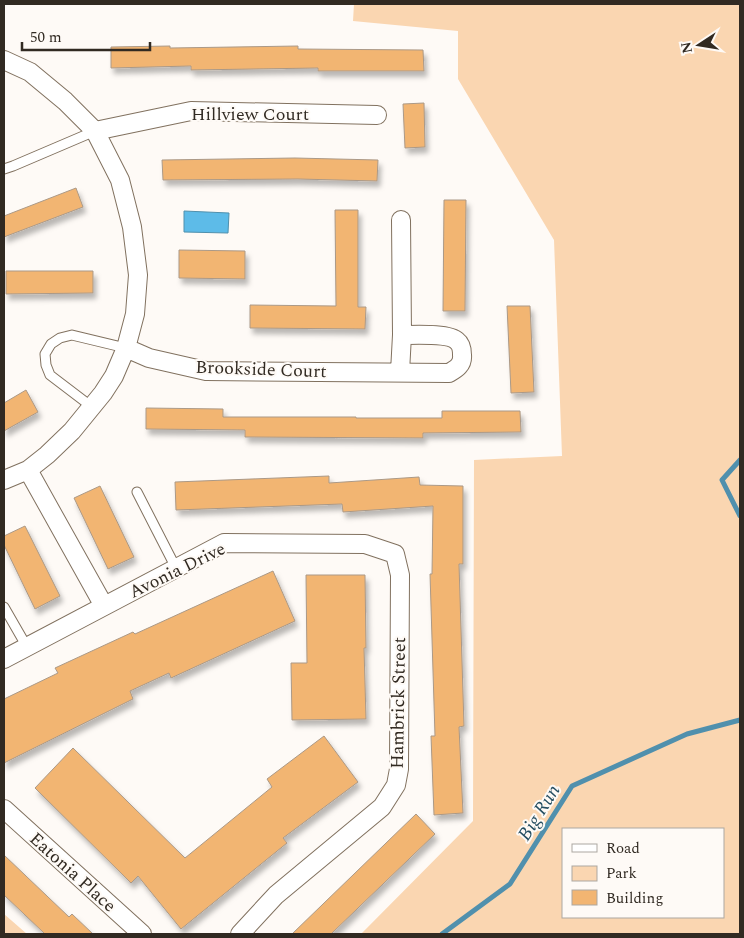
<svg xmlns="http://www.w3.org/2000/svg" width="744" height="938" font-family="Spectral,serif">
<defs>
<filter id="shadow"><feDropShadow dx="3" dy="5.5" stdDeviation="2.5" flood-color="#0004"/></filter>
</defs>
<rect width="100%" height="100%" fill="#fefaf6"/>
<path fill="#fad6b1" fill-rule="evenodd" d="M 354,4 L 740,4 L 740,934 L 361,934 L 473,821 L 474,460 L 562,456 L 554,240 L 458,79 L 458,31 L 353,21 ZM 563,829 L 723,829 L 723,917 L 563,917 Z
M 4,914 L 27,934 L 4,934 Z"/>
<path fill="#5dbbe8" stroke="#5090ad" d="M 184,211 L 229,213 L 228,233 L 184,232 Z"/>
<g fill="none" stroke-linecap="round" stroke-linejoin="round">
<path stroke="#5090ad" stroke-width="5" d="M 740,460 L 722,480 L 740,516
M 442,934 L 510,884 L 572,786 L 687,734 L 740,720"/>
</g>
<path fill="#f2b572" stroke="#ab9987" filter="url(#shadow)" d="M 170,46 L 170,48 L 298,46 L 298,49 L 423,50 L 424,71 L 318,71 L 318,68 L 191,70 L 191,66 L 111,68 L 111,47 Z
M 424,103 L 425,147 L 405,148 L 403,104 Z
M 295,158 L 378,160 L 377,181 L 298,179 L 163,180 L 162,160 Z
M 76,188 L 83,207 L 4,237 L 4,216 Z
M 444,200 L 466,200 L 465,311 L 443,311 Z
M 335,210 L 358,210 L 358,307 L 366,307 L 365,329 L 250,328 L 250,305 L 336,306 Z
M 179,250 L 245,251 L 245,279 L 179,278 Z
M 6,271 L 93,271 L 93,293 L 6,294 Z
M 507,306 L 530,306 L 534,392 L 511,393 Z
M 26,390 L 38,412 L 4,431 L 4,403 Z
M 146,408 L 223,409 L 223,417 L 356,417 L 356,418 L 442,418 L 442,411 L 520,411 L 521,432 L 423,433 L 423,438 L 245,437 L 245,430 L 146,429 Z
M 329,476 L 329,483 L 419,477 L 420,485 L 463,486 L 463,564 L 459,564 L 464,726 L 459,727 L 463,813 L 434,815 L 431,736 L 435,736 L 430,574 L 432,574 L 433,506 L 343,512 L 342,504 L 176,510 L 175,482 Z
M 100,486 L 134,557 L 108,569 L 74,498 Z
M 25,526 L 60,596 L 35,609 L 4,545 L 4,536 Z
M 273,571 L 295,621 L 171,678 L 169,673 L 130,691 L 133,699 L 4,763 L 4,699 L 58,673 L 55,668 L 133,632 L 135,634 Z
M 306,575 L 365,575 L 366,648 L 364,648 L 366,719 L 292,720 L 291,663 L 307,663 Z
M 324,736 L 358,782 L 283,838 L 287,843 L 181,929 L 138,876 L 131,883 L 35,788 L 73,748 L 185,858 L 272,787 L 267,779 Z
M 416,814 L 435,834 L 331,934 L 292,934 Z
M 4,855 L 69,917 L 72,914 L 93,934 L 45,934 L 4,895 Z"/>
<g fill="none" stroke-linecap="round" stroke-linejoin="round">
<defs>
<path id="service" d="M 4,169 L 13,166 L 95,131
M 92,407 L 50,375 L 46,365 L 45,354 L 51,344 L 60,338 L 72,335 L 126,348
M 137,492 L 176,568
M 4,607 L 27,647"/>
<path id="minor" d="M 4,60 L 30,72 L 65,101 L 95,131 L 120,180 L 132,227 L 138,275 L 135,314 L 126,348 L 114,376 L 103,393 L 72,431 L 47,455 L 28,470 L 4,480
M 95,131 L 191,111 L 377,115
M 126,348 L 149,358 L 206,371 L 449,373 C 456,369 463,365 462,355 C 462,350 461,344 457,341 C 449,333 414,335 402,335
M 400,372 L 402,335 L 401,220
M 28,470 L 104,606
M 4,659 L 224,543 L 365,544 L 395,554 L 400,575 L 399,769 L 396,785 L 382,807 L 276,895 L 240,934
M 4,809 L 142,934"/>
</defs>
<use href="#service" stroke="#81715f" stroke-width="11"/>
<use href="#minor" stroke="#81715f" stroke-width="20"/>
<use href="#service" stroke="#fff" stroke-width="9"/>
<use href="#minor" stroke="#fff" stroke-width="18"/>
</g>
<g text-anchor="middle" stroke-width="4" stroke-linejoin="round" paint-order="stroke">
<g font-size="18" fill="#312a22" stroke="#fefaf6">
<text x="250" y="120">Hillview Court</text>
<text transform="translate(261 369) rotate(2)" y="6">Brookside Court</text>
<text transform="translate(177 570) rotate(-26)" y="6">Avonia Drive</text>
<text transform="translate(398 703) rotate(-89)" y="6">Hambrick Street</text>
<text transform="translate(73 872) rotate(42)" y="6">Eatonia Place</text>
</g>
<g font-size="19" font-style="italic" fill="#264e61" stroke="#fefaf6">
<text transform="translate(538 812) rotate(-58)" y="7">Big Run</text>
</g>
</g>
<rect width="744" height="938" fill="none" stroke="#312a22" stroke-width="10"/>
<rect x="562" y="828" width="162" height="90" fill="#fefaf6" stroke="#aca7a1"/>
<rect x="572" y="844" width="25" height="8" fill="#ffffff" stroke="#aca7a1"/>
<text x="606" y="853" font-size="15" fill="#312a22">Road</text>
<rect x="572" y="866" width="25" height="15" fill="#fad6b1" stroke="#aca7a1"/>
<text x="606" y="878" font-size="15" fill="#312a22">Park</text>
<rect x="572" y="890" width="25" height="15" fill="#f2b572" stroke="#aca7a1"/>
<text x="606" y="903" font-size="15" fill="#312a22">Building</text>
<g transform="translate(699 45) rotate(258)" stroke="#fefaf6" stroke-width="4" paint-order="stroke">
<path d="M0-4L9 19L0 12L-9 19Z" fill="#312a22"/>
<text y="-8" font-size="14" font-weight="bold" text-anchor="middle" fill="#312a22">N</text>
</g>
<path d="M22 42v8h128v-8" fill="none" stroke="#312a22" stroke-width="2.5"/>
<text x="30" y="42" font-size="15" fill="#312a22" stroke="#fefaf6" stroke-width="4" paint-order="stroke">50 m</text>
</svg>
